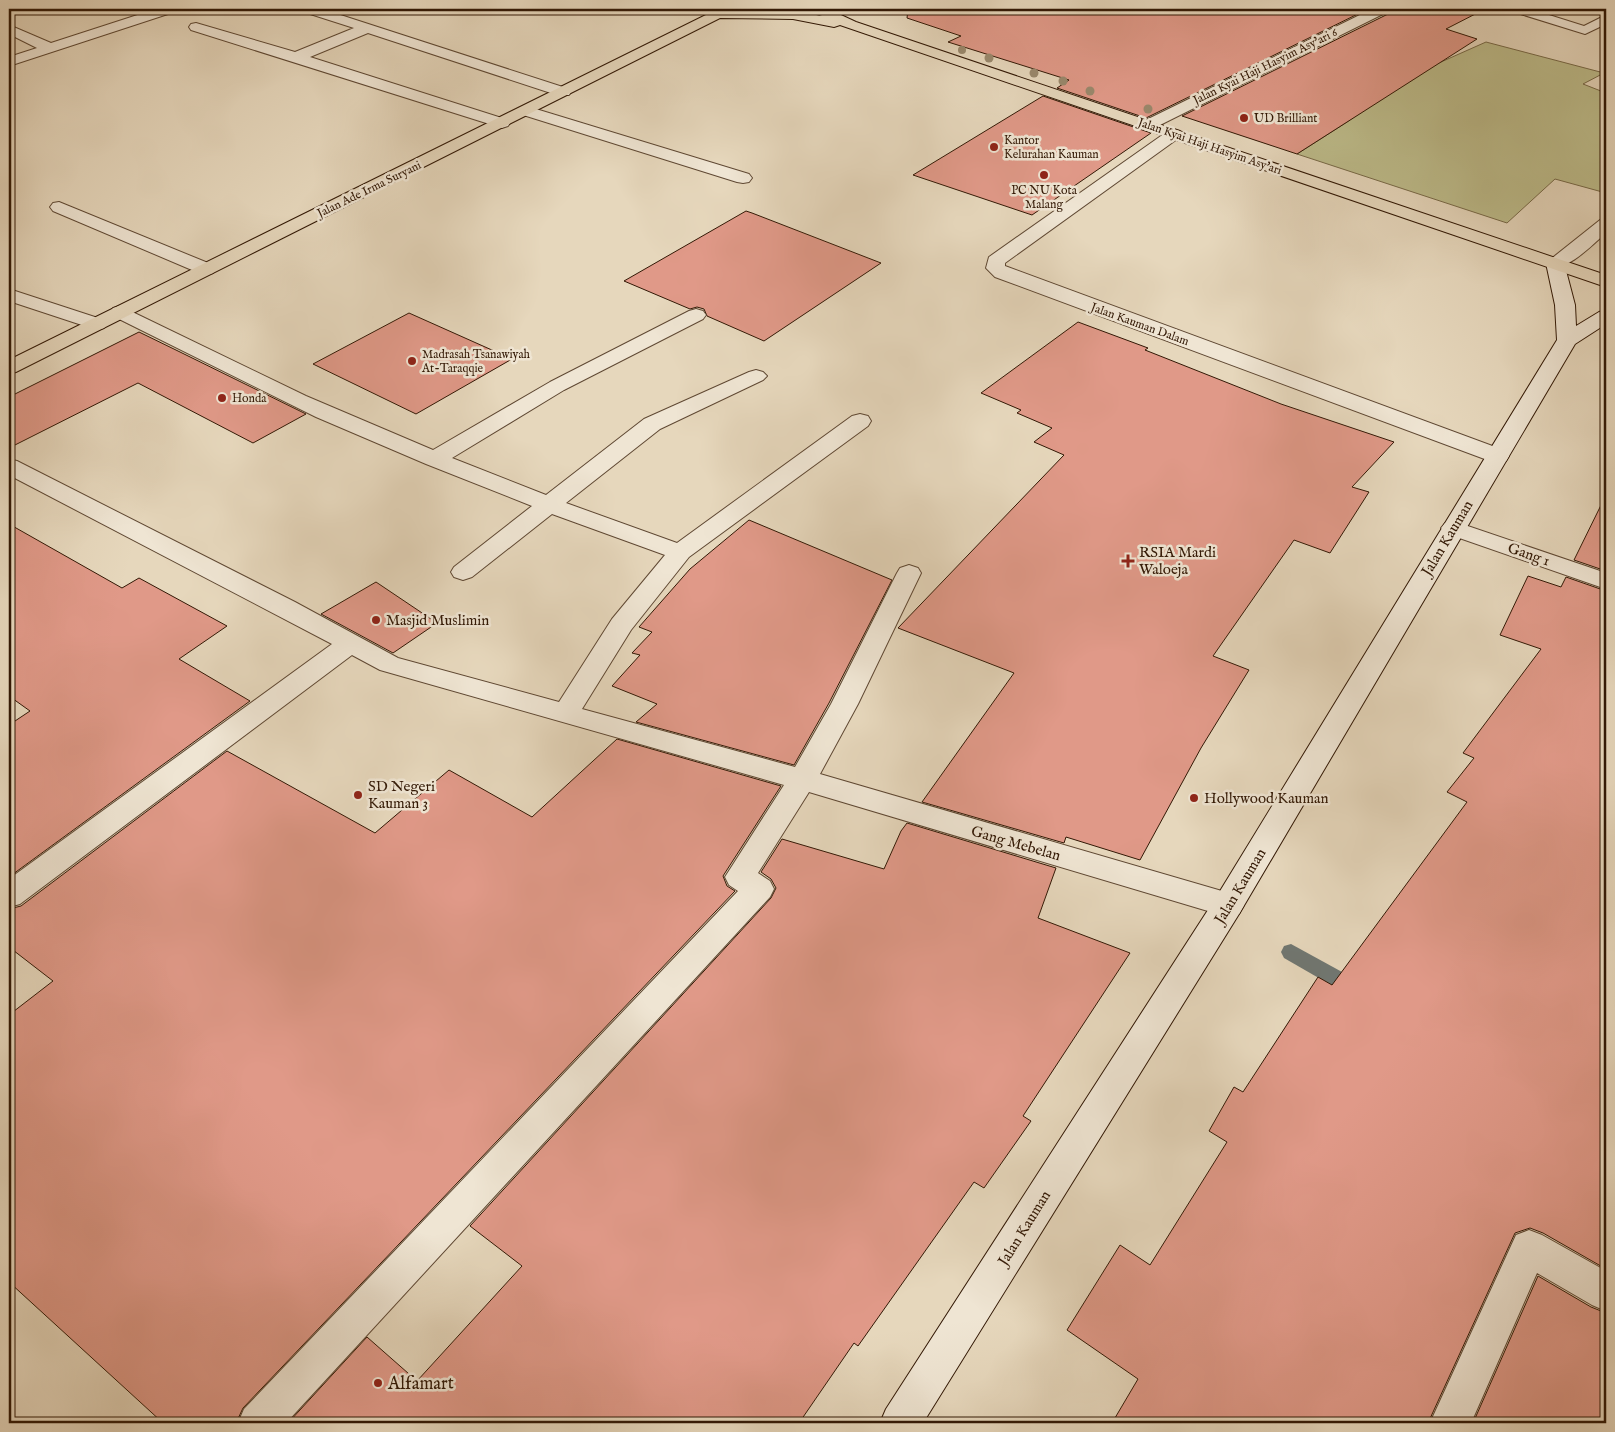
<svg xmlns="http://www.w3.org/2000/svg" width="1615" height="1432" font-family="'IM FELL English',serif">
<rect width="100%" height="100%" fill="#e6d7bc"/>
<filter id="stains"><feTurbulence type="fractalNoise" baseFrequency=".004" numOctaves="4"/><feColorMatrix values="0 0 0 0 .2 0 0 0 0 .09 0 0 0 0 .02 0 0 0 .5 -.17"/></filter>
<radialGradient id="worn" r=".72"><stop offset=".6" stop-color="#630" stop-opacity="0"/><stop offset="1" stop-color="#630" stop-opacity=".3"/></radialGradient>
<path fill="#bdbc8b" stroke="#786a48" d="M 1486,42 L 1604,73 L 1583,84 L 1606,93 L 1606,193 L 1555,179 L 1507,223 L 1297,154 L 1347,122 L 1414,74 Z"/>
<g fill="none" stroke-linecap="round" stroke-linejoin="round">
<path fill="#707772" fill-rule="evenodd" d="M 1291,944 L 1364,984 L 1367,990 L 1364,996 L 1357,999 L 1350,996 L 1284,958 L 1281,952 L 1284,946 Z"/>
</g>
<path fill="#e09988" stroke="#321805" d="M 908,9 L 1368,9 L 1146,118 L 1057,88 L 1069,80 L 948,42 L 961,36 L 907,18 Z
M 1391,9 L 1485,9 L 1446,29 L 1477,39 L 1297,154 L 1182,116 L 1388,14 Z
M 1043,96 L 1151,133 L 1032,215 L 913,175 Z
M 746,211 L 752,213 L 881,263 L 764,341 L 707,316 L 704,309 L 697,307 L 690,309 L 624,281 Z
M 409,313 L 512,359 L 416,414 L 313,364 Z
M 1078,322 L 1148,348 L 1145,350 L 1281,404 L 1394,442 L 1352,487 L 1369,492 L 1330,553 L 1294,540 L 1213,656 L 1249,670 L 1201,748 L 1140,860 L 1066,837 L 1064,843 L 922,802 L 1014,673 L 898,628 L 1064,455 L 1034,442 L 1052,428 L 1017,413 L 1021,410 L 981,393 Z
M 139,332 L 180,352 L 306,414 L 253,443 L 138,383 L 9,448 L 9,397 Z
M 1606,495 L 1606,571 L 1574,560 Z
M 749,520 L 892,580 L 829,703 L 794,765 L 636,722 L 657,704 L 612,686 L 640,655 L 632,653 L 652,632 L 639,627 L 690,569 Z
M 9,524 L 122,588 L 139,578 L 227,626 L 179,659 L 250,701 L 9,877 L 9,725 L 30,711 L 9,696 Z
M 1528,576 L 1561,587 L 1566,577 L 1606,591 L 1606,1269 L 1543,1233 L 1530,1228 L 1515,1233 L 1428,1423 L 1112,1423 L 1138,1379 L 1067,1330 L 1120,1245 L 1150,1265 L 1227,1142 L 1209,1131 L 1234,1087 L 1243,1092 L 1318,977 L 1332,985 L 1467,802 L 1447,792 L 1474,758 L 1463,753 L 1541,649 L 1500,635 Z
M 376,582 L 437,623 L 393,653 L 321,614 Z
M 617,739 L 781,786 L 723,876 L 727,886 L 735,891 L 243,1408 L 236,1423 L 163,1423 L 9,1282 L 9,1015 L 53,981 L 9,947 L 9,909 L 21,906 L 227,751 L 375,833 L 449,770 L 532,817 Z
M 907,823 L 1056,868 L 1038,918 L 1130,953 L 1023,1116 L 1031,1121 L 984,1188 L 974,1182 L 858,1346 L 854,1343 L 799,1423 L 288,1423 L 367,1337 L 417,1381 L 522,1266 L 470,1226 L 771,898 L 776,888 L 771,879 L 761,872 L 782,839 L 884,869 L 901,831 Z
M 1538,1276 L 1591,1307 L 1606,1313 L 1606,1423 L 1473,1423 Z"/>
<g fill="none" stroke-linecap="round" stroke-linejoin="round">
<defs>
<path id="lane" d="M 1512,9 L 1530,9 L 1584,26 L 1606,15 L 1606,24 L 1585,34 L 1514,12 Z"/>
<path id="street" d="M 156,9 L 176,9 L 174,12 L 9,66 L 9,57 L 37,48 L 9,34 L 9,25 L 51,43 Z
M 302,9 L 322,9 L 569,89 L 571,92 L 569,95 L 557,95 L 368,33 L 310,57 L 508,120 L 510,123 L 508,126 L 502,128 L 191,30 L 189,27 L 191,24 L 196,23 L 295,52 L 354,28 L 304,12 Z
M 1372,9 L 1389,9 L 1387,12 L 1154,128 L 1142,128 L 1140,125 L 1142,122 Z
M 526,106 L 749,174 L 752,178 L 749,182 L 743,183 L 737,182 L 520,114 L 518,111 L 520,108 Z
M 1174,129 L 1180,131 L 1182,134 L 1180,137 L 1005,263 L 1005,266 L 1506,451 L 1509,456 L 1506,461 L 1498,463 L 1490,461 L 995,277 L 986,268 L 989,257 L 1168,131 Z
M 59,202 L 213,265 L 215,269 L 213,273 L 206,275 L 199,273 L 53,211 L 50,207 L 53,203 Z
M 1606,219 L 1606,233 C 1592,245 1567,272 1548,267 L 1546,263 L 1600,220 Z
M 9,289 L 104,320 L 107,324 L 104,328 L 97,330 L 9,301 Z
M 120,306 L 306,396 L 433,450 L 550,382 L 689,311 L 696,309 L 703,311 L 706,315 L 703,319 L 564,390 L 452,458 L 546,495 L 644,419 L 749,372 L 756,370 L 763,372 L 767,376 L 763,380 L 660,429 L 566,503 L 677,543 L 852,416 L 860,414 L 868,416 L 871,421 L 868,426 L 689,557 L 631,630 L 582,709 L 795,767 L 831,704 L 897,573 L 900,568 L 909,565 L 918,568 L 921,573 L 858,704 L 820,774 L 1239,896 L 1244,905 L 1239,914 L 1228,917 L 809,792 L 758,873 L 770,881 L 774,889 L 770,897 L 286,1423 L 238,1423 L 244,1409 L 738,891 L 729,885 L 725,877 L 784,785 L 380,670 L 352,655 L 20,904 L 9,907 L 9,879 L 332,644 L 9,475 L 9,459 L 17,461 L 295,602 L 398,658 L 559,702 L 612,619 L 665,555 L 552,514 L 472,577 L 463,580 L 454,577 L 451,572 L 454,567 L 532,506 L 426,464 L 316,417 L 113,316 L 110,312 L 113,308 Z
M 1453,521 L 1606,573 L 1606,589 L 1445,533 L 1441,528 L 1445,523 Z
M 1529,1230 L 1542,1235 L 1606,1271 L 1606,1311 L 1592,1305 L 1537,1273 L 1471,1423 L 1430,1423 L 1516,1235 Z"/>
<path id="secondary" d="M 1555,257 L 1562,259 L 1564,263 L 1575,305 L 1576,326 L 1599,312 L 1606,310 L 1606,324 L 1575,344 L 1239,914 L 923,1423 L 880,1423 L 886,1409 L 1217,896 L 1557,340 L 1555,305 L 1546,263 L 1548,259 Z"/>
<path id="primary" d="M 718,9 L 793,11 L 822,16 L 811,12 L 809,9 L 828,9 L 856,22 L 1606,275 L 1606,287 L 840,25 L 834,27 L 793,19 L 720,18 L 16,372 L 9,374 L 9,360 Z"/>
</defs>
<use href="#lane" stroke="#5f4833" stroke-width="2"/>
<use href="#street" stroke="#5f4833" stroke-width="2"/>
<use href="#secondary" stroke="#321805" stroke-width="2"/>
<use href="#primary" stroke="#321805" stroke-width="2"/>
<use href="#lane" fill="#efe5d3" fill-rule="evenodd"/>
<use href="#street" fill="#efe5d3" fill-rule="evenodd"/>
<use href="#secondary" fill="#efe5d3" fill-rule="evenodd"/>
<use href="#primary" fill="#e6d7bc" fill-rule="evenodd"/>
</g>
<g fill="#9a896d">
<circle cx="962" cy="50" r="4"/>
<circle cx="989" cy="58" r="4.5"/>
<circle cx="1034" cy="73" r="4.5"/>
<circle cx="1063" cy="81" r="4.5"/>
<circle cx="1090" cy="91" r="4.5"/>
<circle cx="1148" cy="109" r="4.5"/>
</g>
<g fill="#8f2418" stroke="#efe5d3" stroke-width="2">
<circle cx="1244" cy="118" r="5"/>
<circle cx="994" cy="147" r="5"/>
<circle cx="1044" cy="175" r="5"/>
<circle cx="412" cy="361" r="5"/>
<circle cx="222" cy="398" r="5"/>
<path d="M1125.5 553.5h5v5h5v5h-5v5h-5v-5h-5v-5h5z"/>
<circle cx="376" cy="620" r="5"/>
<circle cx="358" cy="795" r="5"/>
<circle cx="1194" cy="798" r="5"/>
<circle cx="378" cy="1383" r="5"/>
</g>
<g text-anchor="middle" stroke-width="5" stroke-linejoin="round" paint-order="stroke">
<g font-size="12" fill="#321805" stroke="#efe5d3">
<text transform="translate(1265 66) rotate(-26)" y="4">Jalan Kyai Haji Hasyim Asy'ari 6</text>
<text transform="translate(1210 146) rotate(19)" y="4">Jalan Kyai Haji Hasyim Asy'ari</text>
<text transform="translate(369 189) rotate(-26)" y="4">Jalan Ade Irma Suryani</text>
<text transform="translate(1140 324) rotate(20)" y="4">Jalan Kauman Dalam</text>
</g>
<g font-size="12" fill="#321805" stroke="#efe5d3" text-anchor="start">
<text x="1254" y="122">UD Brilliant</text>
<text x="1004" y="144">Kantor<tspan x="1004" dy="14">Kelurahan Kauman</tspan></text>
<text x="1044" y="194" text-anchor="middle">PC NU Kota<tspan x="1044" dy="14">Malang</tspan></text>
<text x="422" y="358">Madrasah Tsanawiyah<tspan x="422" dy="14">At-Taraqqie</tspan></text>
<text x="232" y="402">Honda</text>
</g>
<g font-size="15" fill="#321805" stroke="#efe5d3">
<text transform="translate(1447 538) rotate(-59)" y="5">Jalan Kauman</text>
<text transform="translate(1529 554) rotate(19)" y="5">Gang 1</text>
<text transform="translate(1016 843) rotate(16)" y="5">Gang Mebelan</text>
<text transform="translate(1240 886) rotate(-59)" y="5">Jalan Kauman</text>
<text transform="translate(1024 1228) rotate(-58)" y="5">Jalan Kauman</text>
</g>
<g font-size="15" fill="#321805" stroke="#efe5d3" text-anchor="start">
<text x="1139" y="557">RSIA Mardi<tspan x="1139" dy="17">Waloeja</tspan></text>
<text x="386" y="625">Masjid Muslimin</text>
<text x="368" y="791">SD Negeri<tspan x="368" dy="17">Kauman 3</tspan></text>
<text x="1204" y="803">Hollywood Kauman</text>
</g>
<g font-size="18" fill="#321805" stroke="#efe5d3" text-anchor="start">
<text x="388" y="1389">Alfamart</text>
</g>
</g>
<rect width="1615" height="1432" fill="none" stroke="#e6d7bc" stroke-width="30"/>
<rect x="10" y="10" width="1595" height="1412" fill="none" stroke="#321805" stroke-width="2.5"/>
<rect x="15" y="15" width="1585" height="1402" fill="none" stroke="#321805"/>
<rect width="100%" height="100%" filter="url(#stains)"/>
<rect width="100%" height="100%" fill="url(#worn)"/>
</svg>
